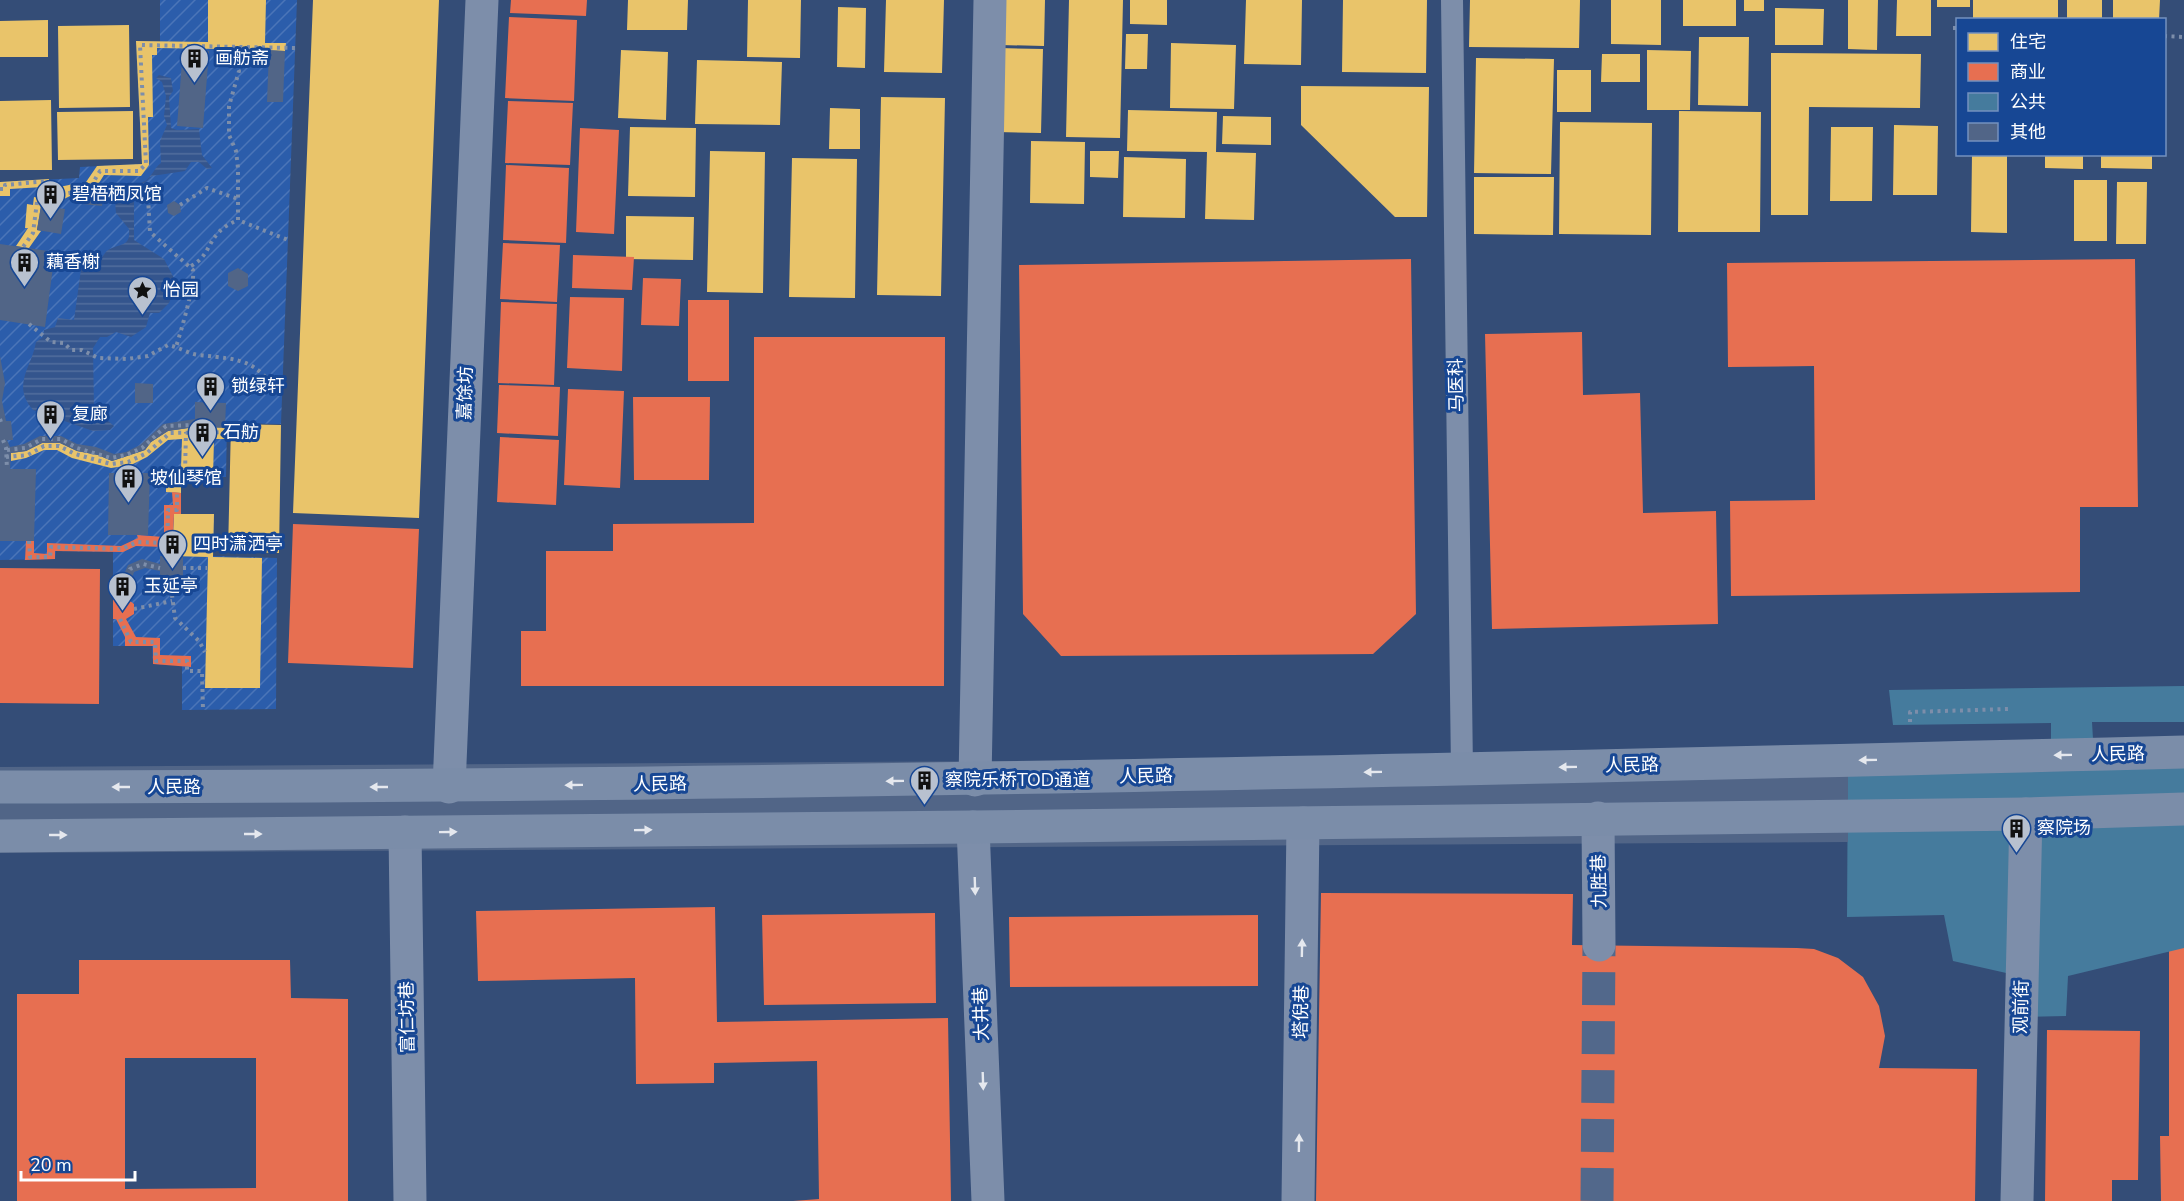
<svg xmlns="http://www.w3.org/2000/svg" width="2184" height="1201" font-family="'Nunito Sans','Noto Sans SC',sans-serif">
<defs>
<pattern id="garden-furrows" width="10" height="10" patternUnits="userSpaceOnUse" patternTransform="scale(1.5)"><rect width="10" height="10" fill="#2b5dab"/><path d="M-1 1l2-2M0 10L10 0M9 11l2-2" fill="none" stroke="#4b75b8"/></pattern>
<pattern id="water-rules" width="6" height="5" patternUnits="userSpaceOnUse" patternTransform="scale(1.5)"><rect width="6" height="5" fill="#34558d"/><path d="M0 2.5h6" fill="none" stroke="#526e9e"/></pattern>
</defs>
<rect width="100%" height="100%" fill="#344d77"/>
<path fill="url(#garden-furrows)" d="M 160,0 L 297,0 L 281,424 L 227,423 L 226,477 L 181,477 L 181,514 L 214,514 L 213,556 L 277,558 L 276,709 L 182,710 L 182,665 L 153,664 L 152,646 L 113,646 L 113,552 L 56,551 L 55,559 L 0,560 L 0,182 L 79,178 L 80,167 L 142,164 L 136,41 L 160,42 Z"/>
<path fill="url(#water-rules)" d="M 159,75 L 171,78 L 173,91 L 169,97 L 171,128 L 177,130 L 199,129 L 202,155 L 212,168 L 207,169 L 199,162 L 191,162 L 185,171 L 152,176 L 134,192 L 134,240 L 164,259 L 177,284 L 169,303 L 159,313 L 150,313 L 146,327 L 131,337 L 116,332 L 107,337 L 100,337 L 93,348 L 94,409 L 114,426 L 110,430 L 93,431 L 33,410 C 11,385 32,367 36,342 L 43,337 L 44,330 L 55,327 L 58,318 L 74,320 L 82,262 L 99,261 C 102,258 105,252 108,250 C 120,243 131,247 129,229 L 116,213 C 112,178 127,192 145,181 C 152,177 154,168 161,163 L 160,141 L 167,125 L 164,116 L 166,96 L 162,82 L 156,78 Z"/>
<path fill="#e9c46a" d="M 208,0 L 266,0 L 265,43 L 286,43 L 285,51 L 238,50 L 237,57 L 222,57 L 222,49 L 157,48 L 157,55 L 152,55 L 153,117 L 148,117 L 149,165 L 141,176 L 104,175 L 97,186 L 84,185 L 83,195 L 74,194 L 62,200 L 49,194 L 47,206 L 41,206 L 37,230 L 41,231 L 29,248 L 16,246 L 28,228 L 25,228 L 27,204 L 33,205 L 34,197 L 40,198 L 43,187 L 10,189 L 10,196 L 0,196 L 0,182 L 49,179 L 49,183 L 59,187 L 74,184 L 84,185 L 97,166 L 142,164 L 136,41 L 208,42 Z
M 313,0 L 439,0 L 419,518 L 293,513 Z
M 628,0 L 688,0 L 687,30 L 627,30 Z
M 748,0 L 801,0 L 800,58 L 747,57 Z
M 886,0 L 944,0 L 942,73 L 884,72 Z
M 1002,0 L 1045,0 L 1044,46 L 1001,45 Z
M 1069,0 L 1123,0 L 1120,138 L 1066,137 Z
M 1130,0 L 1167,0 L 1167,25 L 1130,24 Z
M 1246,0 L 1302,0 L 1301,65 L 1244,64 Z
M 1343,0 L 1427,0 L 1426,73 L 1342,72 Z
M 1470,0 L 1580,0 L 1579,48 L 1469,47 Z
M 1611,0 L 1661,0 L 1661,45 L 1611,44 Z
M 1683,0 L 1736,0 L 1736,26 L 1683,26 Z
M 1744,0 L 1764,0 L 1764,11 L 1744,11 Z
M 1848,0 L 1878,0 L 1877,50 L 1848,49 Z
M 1897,0 L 1931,0 L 1931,36 L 1896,36 Z
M 1937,0 L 1970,0 L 1970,7 L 1937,7 Z
M 1973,0 L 2058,0 L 2058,20 L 1973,20 Z
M 2067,0 L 2102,0 L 2102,20 L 2067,20 Z
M 2113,0 L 2160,0 L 2159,20 L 2113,20 Z
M 838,7 L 866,8 L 865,68 L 837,67 Z
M 1775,8 L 1824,9 L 1823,45 L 1775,45 Z
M 48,20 L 48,57 L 0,57 L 0,21 Z
M 129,25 L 130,107 L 59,108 L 58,26 Z
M 1126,34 L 1148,34 L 1147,69 L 1125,69 Z
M 1699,37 L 1749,37 L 1748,106 L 1698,105 Z
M 1171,43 L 1236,45 L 1234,109 L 1170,108 Z
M 999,48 L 1043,49 L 1041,133 L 997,132 Z
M 621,50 L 668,52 L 666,120 L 618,118 Z
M 1647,50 L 1691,51 L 1690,110 L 1647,110 Z
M 1771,53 L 1921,54 L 1920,108 L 1809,107 L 1808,215 L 1771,215 Z
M 1602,54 L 1640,54 L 1640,82 L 1601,82 Z
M 1476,58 L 1554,59 L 1551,174 L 1474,173 Z
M 697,60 L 782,62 L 780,125 L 695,124 Z
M 1557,70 L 1591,70 L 1591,112 L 1557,112 Z
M 1301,86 L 1429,87 L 1427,217 L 1395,217 L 1301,125 Z
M 881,97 L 945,98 L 941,296 L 877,295 Z
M 51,100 L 52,170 L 0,170 L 0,101 Z
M 830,108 L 860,109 L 860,149 L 829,149 Z
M 1128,110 L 1217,112 L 1216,152 L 1256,153 L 1254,220 L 1205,219 L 1207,152 L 1127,151 Z
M 133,111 L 133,159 L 58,160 L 57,112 Z
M 1679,111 L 1761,112 L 1760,232 L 1678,232 Z
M 1223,116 L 1271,117 L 1271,145 L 1222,144 Z
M 1560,122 L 1652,123 L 1651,235 L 1559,234 Z
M 1894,125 L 1938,126 L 1937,195 L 1893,195 Z
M 630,127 L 696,128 L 695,197 L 628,196 Z
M 1831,127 L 1873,127 L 1872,201 L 1830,201 Z
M 1031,141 L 1085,142 L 1084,204 L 1030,203 Z
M 710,151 L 765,152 L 763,293 L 707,292 Z
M 1090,151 L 1119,151 L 1118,178 L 1090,177 Z
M 1972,154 L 2007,154 L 2007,233 L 1971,232 Z
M 2045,154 L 2083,154 L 2083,169 L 2045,168 Z
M 2101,154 L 2152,154 L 2152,169 L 2101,168 Z
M 1124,157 L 1186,159 L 1185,218 L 1123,217 Z
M 792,158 L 857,159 L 855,298 L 789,297 Z
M 1474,177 L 1554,177 L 1553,235 L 1474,234 Z
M 2074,180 L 2107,180 L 2107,241 L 2074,241 Z
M 2117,182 L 2147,182 L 2146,244 L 2116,244 Z
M 626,216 L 694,217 L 693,260 L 626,259 Z
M 231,424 L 281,425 L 279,553 L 228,552 Z
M 195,427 L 227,427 L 227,439 L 214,439 L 213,477 L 181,477 L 181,493 L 166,492 L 166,477 L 172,477 L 172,469 L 181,468 L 182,439 L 168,440 L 147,457 L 131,465 L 111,468 L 72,458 L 57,450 L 44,450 L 26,458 L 11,461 L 11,453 L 26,451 L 42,443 L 60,443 L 77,451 L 98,455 L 112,461 L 145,450 L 151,442 L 168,431 Z
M 174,514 L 214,514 L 213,557 L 262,558 L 260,688 L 205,688 L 208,557 L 172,556 Z"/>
<path fill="#e76f51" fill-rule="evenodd" d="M 511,0 L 587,0 L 586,16 L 510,13 Z
M 509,17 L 577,20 L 574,101 L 505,98 Z
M 508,101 L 573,103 L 570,165 L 505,163 Z
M 580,128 L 619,130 L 614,234 L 576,232 Z
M 506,165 L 569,168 L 566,243 L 503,240 Z
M 503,243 L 560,245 L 557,302 L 500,299 Z
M 573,255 L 634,257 L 632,290 L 572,288 Z
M 1411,259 L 1416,614 L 1373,654 L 1061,656 L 1023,614 L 1019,265 Z
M 2135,259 L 2138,507 L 2080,507 L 2080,592 L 1731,596 L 1730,501 L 1815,500 L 1814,366 L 1728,367 L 1727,263 Z
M 643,278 L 681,279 L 679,326 L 641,325 Z
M 570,297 L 624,298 L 622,371 L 567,368 Z
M 688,300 L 729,300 L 729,381 L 688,381 Z
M 501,302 L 557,304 L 554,385 L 498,383 Z
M 1582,332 L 1583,395 L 1640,393 L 1643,513 L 1716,511 L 1718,624 L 1492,629 L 1485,334 Z
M 754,337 L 945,337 L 944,686 L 521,686 L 521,631 L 546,631 L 546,551 L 613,551 L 613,524 L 754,523 Z
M 499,385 L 560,387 L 558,436 L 497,433 Z
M 568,389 L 624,391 L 620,488 L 564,485 Z
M 633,397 L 710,397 L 709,480 L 634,480 Z
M 500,437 L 559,440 L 556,505 L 497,502 Z
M 172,492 L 181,493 L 181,514 L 174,514 L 172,556 L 163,556 L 163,547 L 136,546 L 123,552 L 55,551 L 55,559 L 25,560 L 26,541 L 34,541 L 34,553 L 47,554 L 47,543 L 121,546 L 138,538 L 137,535 L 164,537 L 164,505 L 173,505 Z
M 293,524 L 419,529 L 413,668 L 288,663 Z
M 0,568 L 100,569 L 99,704 L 0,703 Z
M 113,598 L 126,598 L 134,604 L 134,614 L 126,619 L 136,637 L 160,638 L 160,655 L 191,656 L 191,667 L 153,664 L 153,646 L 125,646 L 125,637 L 116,619 L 113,619 Z
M 1321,893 L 1573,894 L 1572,945 L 1797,948 L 1814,949 L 1838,958 L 1863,977 L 1879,1006 L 1885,1036 L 1879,1068 L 1977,1069 L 1975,1201 L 1316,1201 Z
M 2169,895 L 2184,895 L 2184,1201 L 2161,1201 L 2160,1136 L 2169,1136 Z
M 715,907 L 717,1022 L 948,1018 L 951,1201 L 793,1201 L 819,1199 L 817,1061 L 714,1063 L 714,1083 L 636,1084 L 635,978 L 478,981 L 476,911 Z
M 935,913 L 936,1003 L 764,1005 L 762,915 Z
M 1258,915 L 1258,986 L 1010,987 L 1009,917 Z
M 79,960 L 290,960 L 291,998 L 348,999 L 348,1201 L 17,1201 L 17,994 L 79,994 ZM 125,1058 L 256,1058 L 256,1188 L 125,1189 Z
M 2047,1030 L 2140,1031 L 2138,1180 L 2112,1180 L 2112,1201 L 2045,1201 Z"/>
<path fill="#457b9d" d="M 2184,686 L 2184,722 L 2092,722 L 2094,756 L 2184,755 L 2184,948 L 2068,976 L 2066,1016 L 2025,1017 L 2024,977 L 1953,961 L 1944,915 L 1847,917 L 1848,756 L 2051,756 L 2051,723 L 1893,725 L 1889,690 Z"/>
<path fill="#516587" d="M 183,49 L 209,51 L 203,128 L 177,126 Z
M 269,50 L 285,51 L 283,102 L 267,102 Z
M 84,185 L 104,187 L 102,206 L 82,204 Z
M 174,201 L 180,205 L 181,212 L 174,216 L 168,213 L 167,205 Z
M 41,206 L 65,209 L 61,234 L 37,230 Z
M 0,244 L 55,252 L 45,327 L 0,320 Z
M 238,268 L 248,274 L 248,286 L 238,291 L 228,286 L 228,273 Z
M 0,356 L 5,383 L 2,401 L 6,421 L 11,421 L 13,440 L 7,440 L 10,447 L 24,444 L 40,436 L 61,436 L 77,444 L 96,447 L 114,454 L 126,452 L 140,445 L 163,424 L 195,419 L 195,402 L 226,403 L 225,428 L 195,427 L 168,431 L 151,442 L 145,450 L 112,461 L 98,455 L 77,451 L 60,443 L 42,443 L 26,451 L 11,453 L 10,469 L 36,469 L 34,541 L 0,541 Z
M 135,383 L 153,384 L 153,403 L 135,403 Z
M 109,473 L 150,473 L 148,535 L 108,535 Z
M 160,556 L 183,556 L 183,580 L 160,580 L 160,571 L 145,568 L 134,572 L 126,598 L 119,598 L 119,586 L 128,565 L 142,559 L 160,564 Z
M 1848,756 L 1848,842 L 0,853 L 0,767 Z"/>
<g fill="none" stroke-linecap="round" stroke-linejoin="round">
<path stroke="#52688b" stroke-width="33" stroke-dasharray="33 16" stroke-linecap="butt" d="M 1597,1201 L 1599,945"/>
<path stroke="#7d8eaa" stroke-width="4" stroke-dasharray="3 4.5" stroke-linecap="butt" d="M 1953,28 L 1958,28
M 2164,36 L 2184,37
M 231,57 L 239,71 L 229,106 L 229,135 L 236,151 L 238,168 L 238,220 L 288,240
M 91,186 L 100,171 L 139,171 L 146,164 L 140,45 L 295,48
M 48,188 L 60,195 L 83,190
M 0,189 L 5,189 L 5,185 L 48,181 L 45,203 L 37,202 L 33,233 L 23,247
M 148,198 L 150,232 L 193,270 C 195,285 181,331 176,347
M 180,205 L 207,188 L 238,199
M 191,266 C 214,254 205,233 238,220
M 29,324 L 51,342 L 64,343 L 71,350 L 82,350 L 98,358 L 127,359 L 148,356 L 168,345 C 179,347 188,354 199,355 C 245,360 253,359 282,396
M 0,419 L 1,422
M 3,440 L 6,448 L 7,469
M 7,450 L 25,448 L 42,439 L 61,439 L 77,448 L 111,458 L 126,455 L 142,448 L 166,426 L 194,425
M 6,457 L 28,455 L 44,446 L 59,446 L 75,454 L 111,464 L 128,462 L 147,453 L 170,433 L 227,432
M 176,477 L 176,473 L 185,473 L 186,432
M 29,541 L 30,557 L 50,557 L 51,547 L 122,549 L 137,542 L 167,543
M 167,556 L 168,510 L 177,510 L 177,493
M 183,568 L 207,568
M 170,580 L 175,618 L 199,641 L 205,652
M 122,598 L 123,586 L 130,569 L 143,564 L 160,568
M 134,609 L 172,601
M 120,619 L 131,642 L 155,642 L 156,661 L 187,661 L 187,671 L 202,671 L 203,710
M 1910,722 L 1910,712 L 2008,709"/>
<path stroke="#7d8eaa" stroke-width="22" d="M 1452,0 L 1462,770"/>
<path stroke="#7d8eaa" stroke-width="33" d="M 2017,1201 L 2026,814"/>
<path stroke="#7d8eaa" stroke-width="33" d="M 975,780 L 990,0
M 1598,818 L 1599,945
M 973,827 L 988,1201
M 1298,1201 L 1303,823"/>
<path stroke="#7d8eaa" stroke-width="33" d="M 449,787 L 482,0
M 405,832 L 410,1201"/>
<path stroke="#7b8da9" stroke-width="33" d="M 0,787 C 728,787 1456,770 2184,752
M 0,836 L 973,827 L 2026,814 L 2184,809"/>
</g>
<defs><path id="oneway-solid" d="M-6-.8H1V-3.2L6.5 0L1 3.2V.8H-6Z" transform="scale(1.5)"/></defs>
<g fill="#e5e8ee">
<use href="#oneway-solid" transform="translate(2063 755) rotate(179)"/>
<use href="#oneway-solid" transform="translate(1868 760) rotate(179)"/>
<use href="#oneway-solid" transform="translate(1568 767) rotate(179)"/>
<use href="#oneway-solid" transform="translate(1373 772) rotate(179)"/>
<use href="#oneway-solid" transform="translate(895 781) rotate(179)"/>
<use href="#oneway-solid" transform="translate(574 785) rotate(179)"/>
<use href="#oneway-solid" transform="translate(121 787) rotate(180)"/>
<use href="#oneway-solid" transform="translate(379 787) rotate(180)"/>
<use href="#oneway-solid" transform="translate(643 830) rotate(-1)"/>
<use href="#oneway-solid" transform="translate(448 832) rotate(-1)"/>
<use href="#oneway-solid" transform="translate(253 834)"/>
<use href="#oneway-solid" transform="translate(58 835)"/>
<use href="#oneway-solid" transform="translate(975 886) rotate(88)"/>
<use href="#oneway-solid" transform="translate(1302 948) rotate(-89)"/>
<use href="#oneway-solid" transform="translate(983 1081) rotate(88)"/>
<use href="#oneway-solid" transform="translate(1299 1143) rotate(-89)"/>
</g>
<defs>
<symbol id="building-pin" viewBox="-11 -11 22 30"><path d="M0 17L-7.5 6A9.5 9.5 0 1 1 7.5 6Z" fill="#b8c1cf" stroke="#174794"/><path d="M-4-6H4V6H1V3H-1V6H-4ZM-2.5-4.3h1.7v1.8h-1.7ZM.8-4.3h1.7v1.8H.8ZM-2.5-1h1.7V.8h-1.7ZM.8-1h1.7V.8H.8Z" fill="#111"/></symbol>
<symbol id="sight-pin" viewBox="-11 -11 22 30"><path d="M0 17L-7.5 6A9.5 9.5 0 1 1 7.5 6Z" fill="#b8c1cf" stroke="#174794"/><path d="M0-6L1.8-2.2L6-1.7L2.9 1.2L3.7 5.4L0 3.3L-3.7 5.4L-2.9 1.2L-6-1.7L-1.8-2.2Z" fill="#111"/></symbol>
</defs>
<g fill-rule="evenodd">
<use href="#building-pin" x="178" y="42" width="33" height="45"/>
<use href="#building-pin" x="34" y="178" width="33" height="45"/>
<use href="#building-pin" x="8" y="246" width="33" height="45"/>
<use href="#sight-pin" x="126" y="274" width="33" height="45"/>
<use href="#building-pin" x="194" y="370" width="33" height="45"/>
<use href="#building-pin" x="34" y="398" width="33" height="45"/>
<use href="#building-pin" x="186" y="416" width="33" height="45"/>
<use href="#building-pin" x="112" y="462" width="33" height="45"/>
<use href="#building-pin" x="156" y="528" width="33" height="45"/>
<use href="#building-pin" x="106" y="570" width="33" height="45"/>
<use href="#building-pin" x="908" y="764" width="33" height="45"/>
<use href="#building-pin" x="2000" y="812" width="33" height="45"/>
</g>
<g text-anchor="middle" stroke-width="6" stroke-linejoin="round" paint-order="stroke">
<g font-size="18" fill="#fff" stroke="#174794" text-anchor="start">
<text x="215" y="64">画舫斋</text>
<text x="72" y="200">碧梧栖凤馆</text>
<text x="46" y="268">藕香榭</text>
<text x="163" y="296">怡园</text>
<text x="231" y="392">锁绿轩</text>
<text x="72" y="420">复廊</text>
<text x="223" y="438">石舫</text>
<text x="150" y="484">坡仙琴馆</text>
<text x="193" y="550">四时潇洒亭</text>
<text x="144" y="592">玉延亭</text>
<text x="945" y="786">察院乐桥TOD通道</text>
<text x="2037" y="834">察院场</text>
</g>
<g font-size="18" fill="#fff" stroke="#174794">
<text transform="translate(1456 385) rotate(-91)" y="6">马医科</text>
<text transform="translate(465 393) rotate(-88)" y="6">嘉馀坊</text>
<text transform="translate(2118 754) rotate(-1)" y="6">人民路</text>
<text transform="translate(1632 765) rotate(-1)" y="6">人民路</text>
<text transform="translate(1146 776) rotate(-1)" y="6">人民路</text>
<text transform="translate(660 784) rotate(-1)" y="6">人民路</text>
<text x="174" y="793">人民路</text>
<text transform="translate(1599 881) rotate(-91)" y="6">九胜巷</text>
<text transform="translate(2021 1007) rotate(-89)" y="6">观前街</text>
<text transform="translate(1301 1012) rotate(-89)" y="6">塔倪巷</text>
<text transform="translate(981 1014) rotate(-92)" y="6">大井巷</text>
<text transform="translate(407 1017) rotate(-91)" y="6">富仁坊巷</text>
</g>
</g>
<rect x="1956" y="18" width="210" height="138" fill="#174794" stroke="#7491bf" stroke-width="1.5"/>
<rect x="1968" y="33" width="30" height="18" fill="#e9c46a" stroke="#7491bf" stroke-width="1.5"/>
<text x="2010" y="48" font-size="18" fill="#ffffff">住宅</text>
<rect x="1968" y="63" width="30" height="18" fill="#e76f51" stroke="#7491bf" stroke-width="1.5"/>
<text x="2010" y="78" font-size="18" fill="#ffffff">商业</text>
<rect x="1968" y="93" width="30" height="18" fill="#457b9d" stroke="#7491bf" stroke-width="1.5"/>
<text x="2010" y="108" font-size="18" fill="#ffffff">公共</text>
<rect x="1968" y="123" width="30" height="18" fill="#516587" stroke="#7491bf" stroke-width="1.5"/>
<text x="2010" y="138" font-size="18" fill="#ffffff">其他</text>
<path d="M21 1171v9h114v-9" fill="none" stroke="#ffffff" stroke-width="3"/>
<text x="30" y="1171" font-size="18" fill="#ffffff" stroke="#174794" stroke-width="4.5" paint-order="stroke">20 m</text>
</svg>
